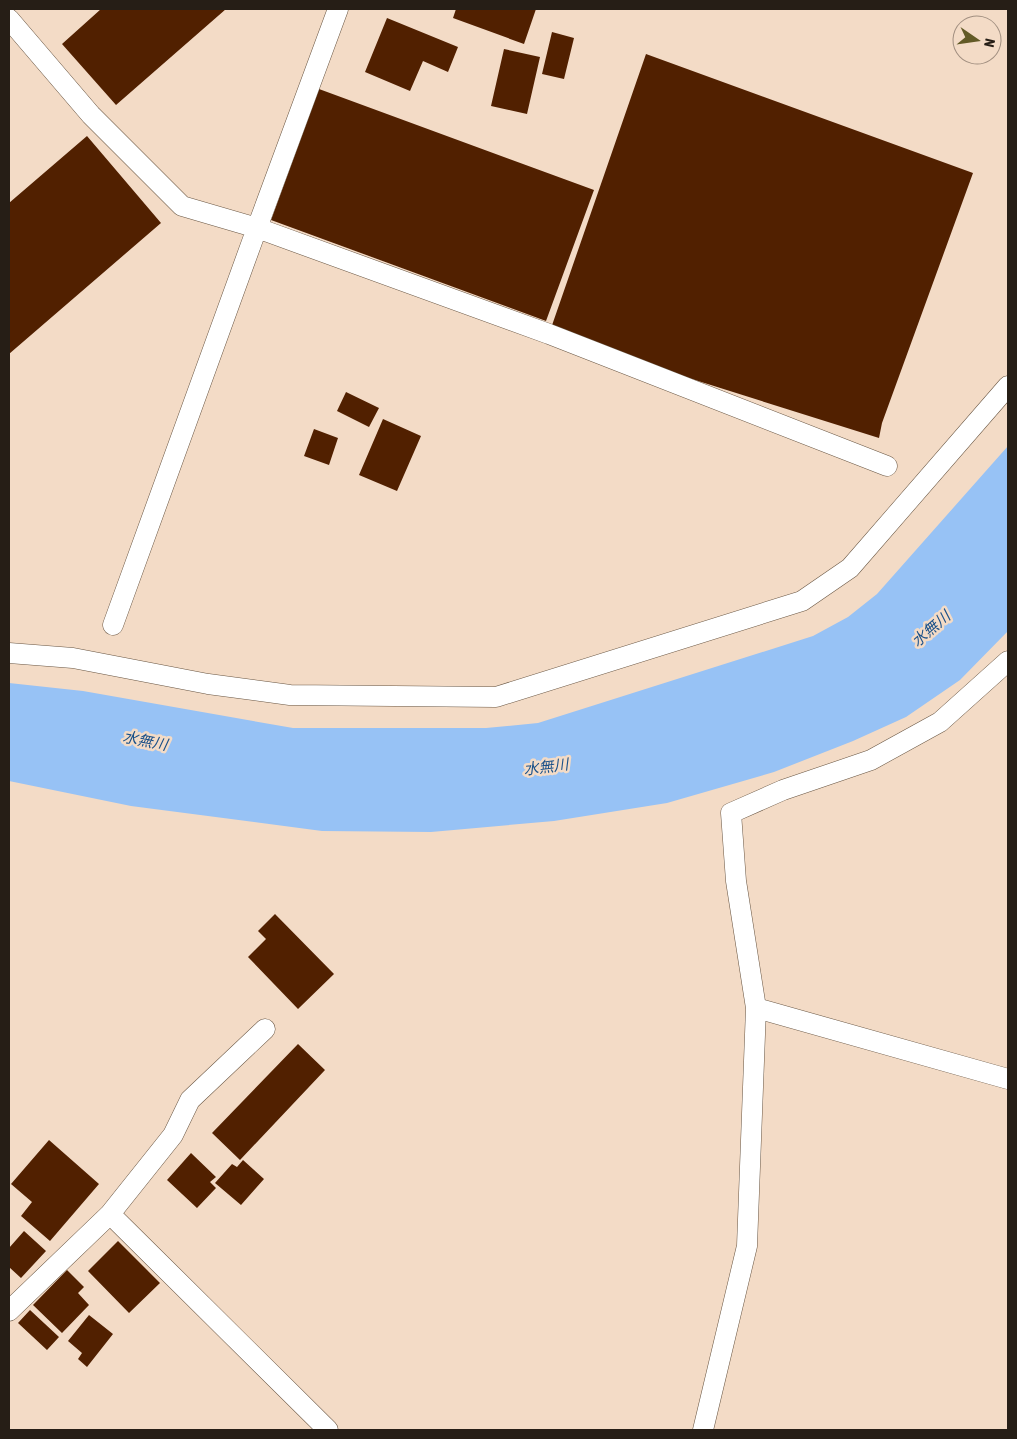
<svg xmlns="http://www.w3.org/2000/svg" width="1017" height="1439" font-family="'Asap Condensed','Noto Sans JP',sans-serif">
<rect width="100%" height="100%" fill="#f3dbc6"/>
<path fill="#97c2f5" d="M 1008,446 L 1008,631 L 960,680 L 906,717 L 853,741 L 774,772 L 667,803 L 554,821 L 431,832 L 322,831 L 131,806 L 9,781 L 9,683 L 83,691 L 293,728 L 486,728 L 538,723 L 813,636 L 848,617 L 877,594 Z"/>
<path fill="#512000" d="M 101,9 L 226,9 L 116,105 L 62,44 Z
M 456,9 L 536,9 L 524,44 L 453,18 Z
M 387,18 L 458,47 L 448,72 L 423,61 L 410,91 L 365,72 Z
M 552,32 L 574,38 L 564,79 L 542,74 Z
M 504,49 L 540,57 L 527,114 L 491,106 Z
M 646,54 L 973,173 L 882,423 L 879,438 L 549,334 Z
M 319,89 L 594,190 L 546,321 L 271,220 Z
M 87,136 L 161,223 L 9,354 L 9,203 Z
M 346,392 L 379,408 L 369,427 L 337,411 Z
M 383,419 L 421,436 L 397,491 L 359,475 Z
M 314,429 L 338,438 L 329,465 L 304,456 Z
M 275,914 L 334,974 L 298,1009 L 248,957 L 266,939 L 258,931 Z
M 298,1044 L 325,1070 L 240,1160 L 212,1133 Z
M 49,1140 L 99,1184 L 50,1241 L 21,1216 L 32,1202 L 11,1184 Z
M 191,1153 L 216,1177 L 210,1182 L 216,1188 L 197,1208 L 167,1180 Z
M 243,1160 L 264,1179 L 241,1205 L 215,1183 L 232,1164 L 237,1167 Z
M 24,1231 L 46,1251 L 21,1278 L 9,1267 L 9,1248 Z
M 118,1241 L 160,1283 L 129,1313 L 88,1271 Z
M 67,1270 L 84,1287 L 78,1293 L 89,1305 L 62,1333 L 33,1305 Z
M 30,1310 L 59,1337 L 47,1350 L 18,1323 Z
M 89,1315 L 113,1334 L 87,1367 L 78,1359 L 82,1353 L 68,1341 Z"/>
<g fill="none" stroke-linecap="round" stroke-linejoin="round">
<defs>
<path id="street" d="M 9,19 L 91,115 L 182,206 L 257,228 L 549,334 L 887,466
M 113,625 L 257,228 L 338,9
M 9,653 L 73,658 L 208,684 L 290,695 L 496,697 L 802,601 L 850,568 L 1008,386
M 756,1008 L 1008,1079
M 110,1214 L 328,1430
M 9,1311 L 110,1214 L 173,1135 L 190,1100 L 265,1029
M 703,1430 L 747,1246 L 756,1008 L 736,881 L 731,813 L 783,790 L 871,760 L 940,722 L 1008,661"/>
</defs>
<use href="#street" stroke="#695643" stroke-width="21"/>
<use href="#street" stroke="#fff" stroke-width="20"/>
</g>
<g text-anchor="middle" stroke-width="5" stroke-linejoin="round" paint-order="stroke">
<g font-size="15" font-style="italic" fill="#195089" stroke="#f3dbc6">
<text transform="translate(931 629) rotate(-41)" y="5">水無川</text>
<text transform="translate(145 741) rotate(11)" y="5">水無川</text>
<text transform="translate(546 767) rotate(-7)" y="5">水無川</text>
</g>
</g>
<rect width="1017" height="1439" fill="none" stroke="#261e16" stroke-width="20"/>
<g transform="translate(977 40) rotate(103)"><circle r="24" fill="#f3dbc6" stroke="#a18f80"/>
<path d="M0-4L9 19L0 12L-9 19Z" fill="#625a26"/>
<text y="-8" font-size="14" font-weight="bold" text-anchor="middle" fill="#261e16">N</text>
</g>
</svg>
